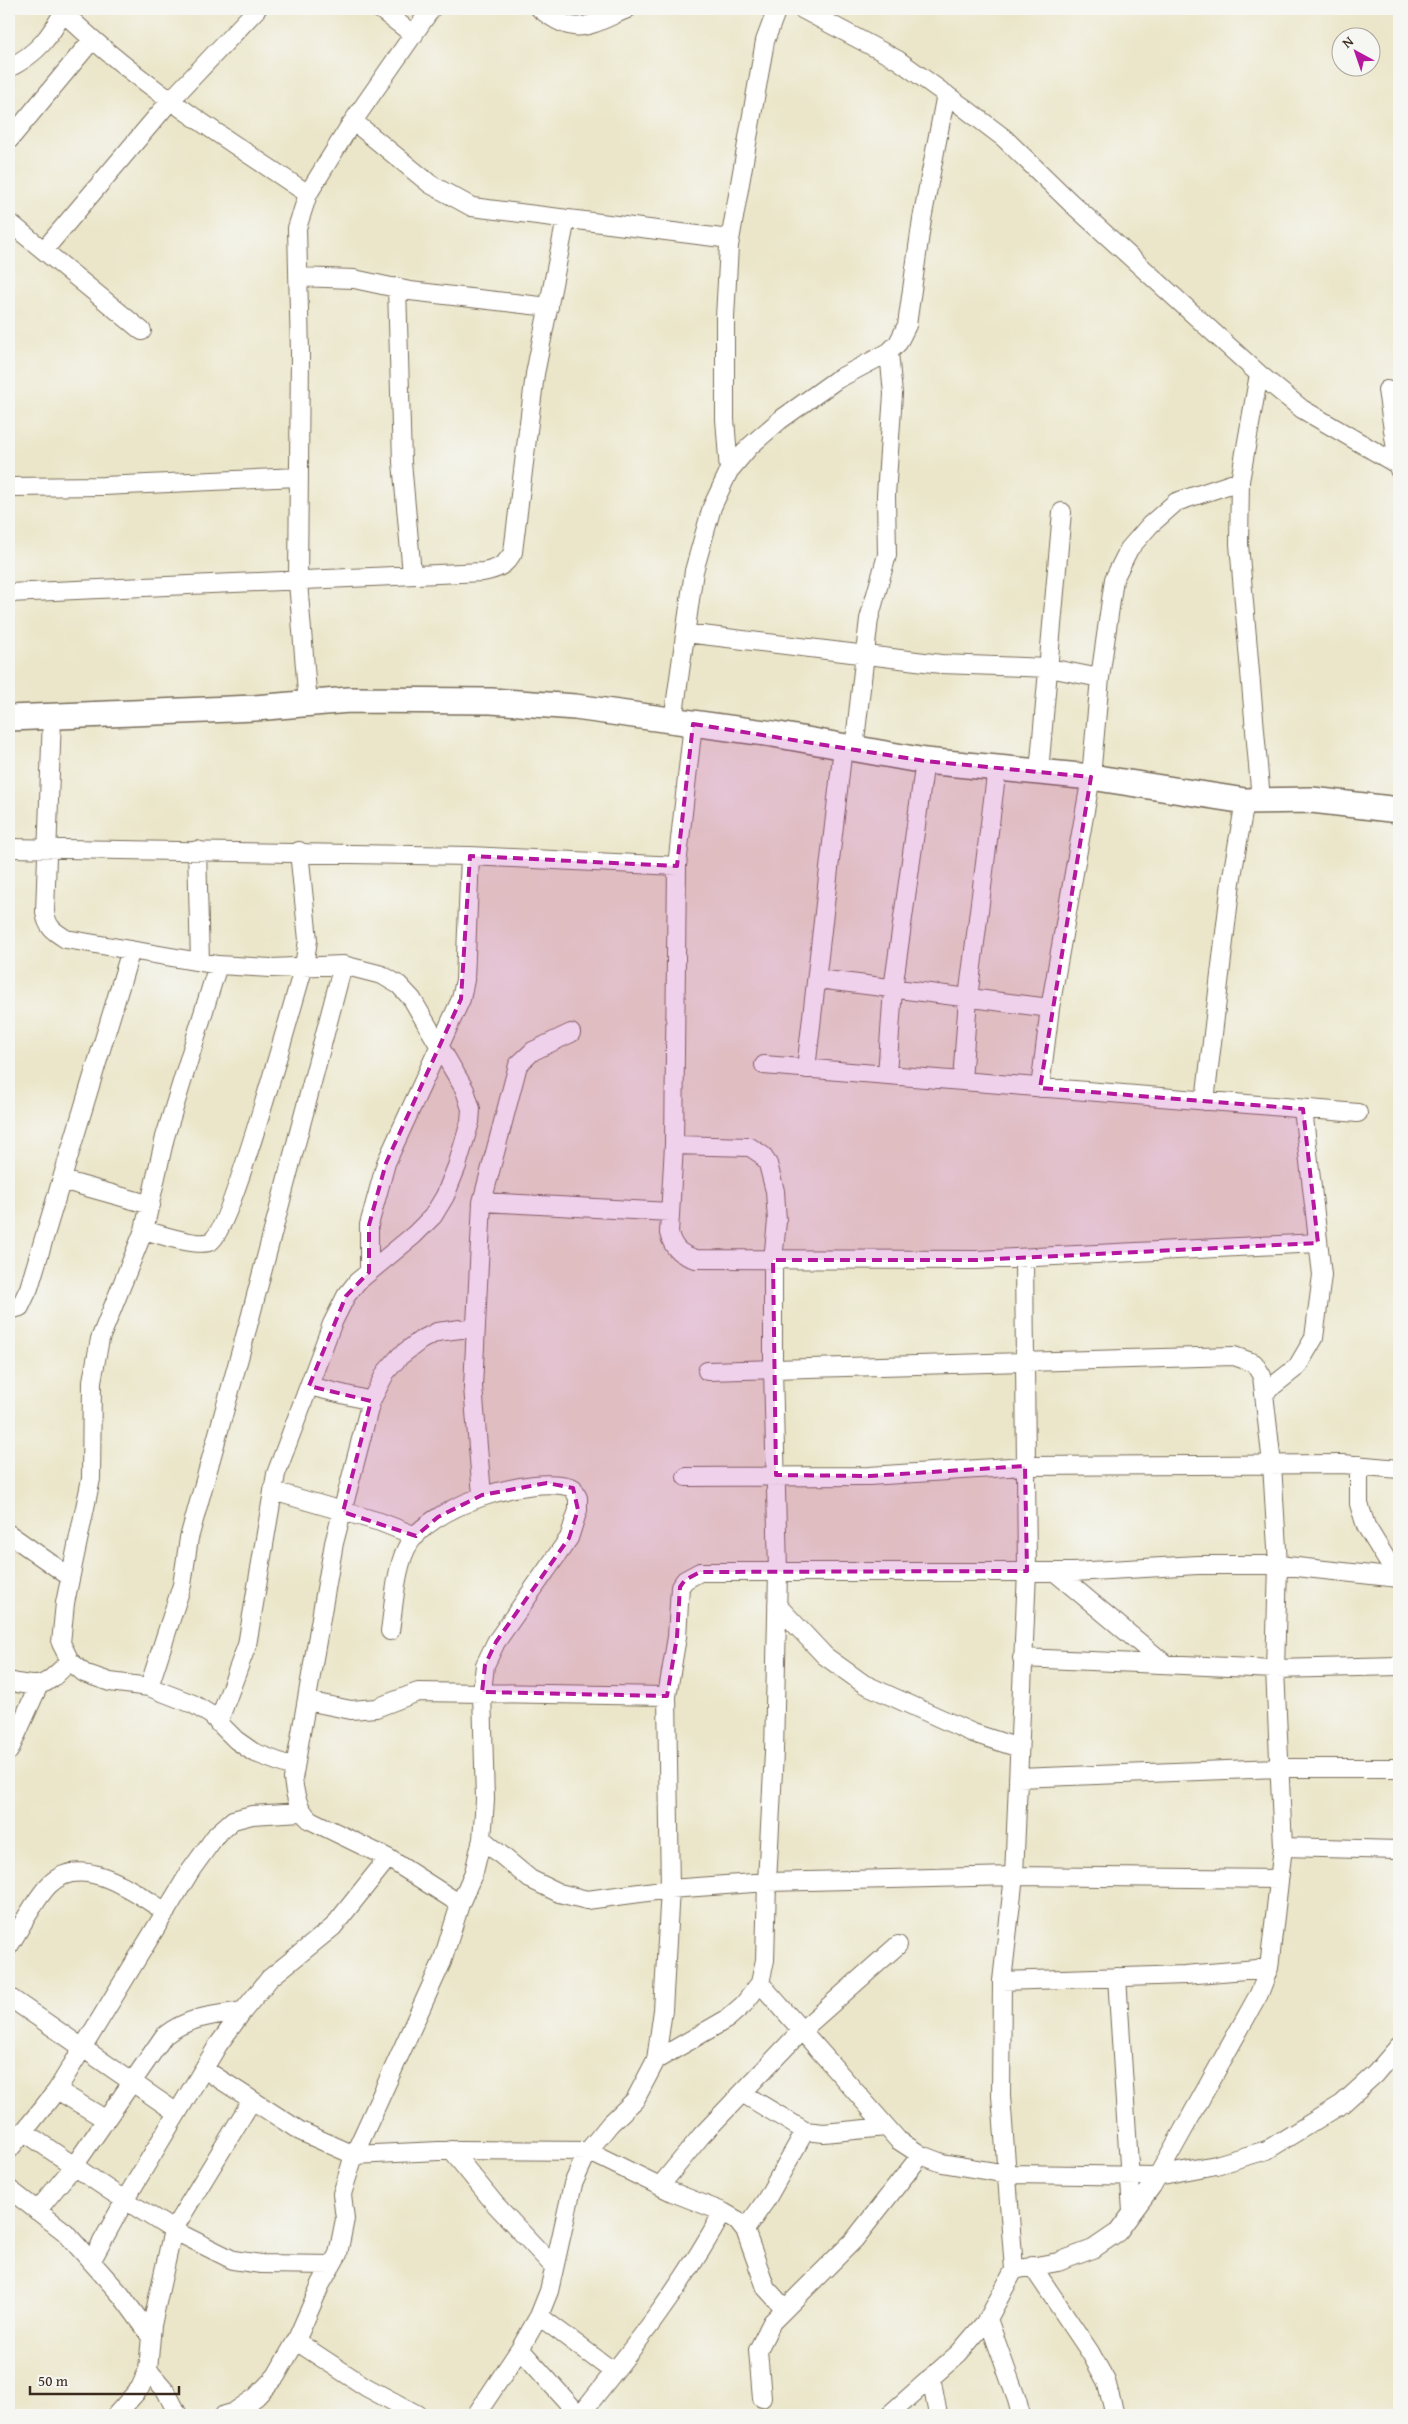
<svg xmlns="http://www.w3.org/2000/svg" width="1408" height="2424" font-family="'Gentium Book Plus',serif">
<rect width="100%" height="100%" fill="#f6f6f2"/>
<filter id="ink" filterUnits="userSpaceOnUse"><feTurbulence type="fractalNoise" baseFrequency=".02" numOctaves="2"/><feDisplacementMap in="SourceGraphic" scale="10" xChannelSelector="R" yChannelSelector="G"/><feConvolveMatrix kernelMatrix="1 2 1 2 8 2 1 2 1" color-interpolation-filters="sRGB"/></filter>
<filter id="wash" filterUnits="userSpaceOnUse"><feTurbulence type="fractalNoise" baseFrequency=".0096" numOctaves="4" result="noise"/><feDisplacementMap in="SourceGraphic" scale="20" xChannelSelector="R" yChannelSelector="G"/><feGaussianBlur stdDeviation="1.12" result="paint"/><feColorMatrix in="noise" values="0 0 0 0 0 0 0 0 0 0 0 0 0 0 0 0 0 1.4 0 .05"/><feComposite in="paint" operator="in"/></filter>
<g filter="url(#wash)">
<rect width="100%" height="100%" fill="#ebe6c9"/>
</g>
<g filter="url(#ink)">
<g fill="none" stroke-linecap="round" stroke-linejoin="round">
<defs>
<path id="street" d="M 380,9 L 414,35
M 540,9 C 577,38 587,26 627,9
M 802,9 L 898,60 L 962,106 L 1004,138 L 1070,202 L 1259,374 L 1302,409 L 1398,465
M 63,12 C 136,83 224,137 308,194
M 9,68 C 38,53 50,37 65,9
M 353,121 L 430,184 L 472,207 L 730,239
M 9,140 L 92,40
M 9,222 L 142,331
M 44,250 L 170,101 L 257,9
M 298,277 L 354,279 L 410,291 L 549,307
M 397,287 L 402,462 L 412,574
M 1259,374 L 1240,481 L 1239,544 L 1261,800
M 1387,390 L 1399,470
M 729,471 L 725,419 L 725,317 L 729,246 L 765,41 L 777,9
M 9,487 L 103,486 L 298,477
M 9,593 L 483,572 C 498,569 506,565 513,552 L 535,374 L 566,219
M 686,633 L 941,664 L 1049,668 L 1100,678
M 308,704 L 298,582 L 300,353 L 297,228 L 308,194 L 349,127 L 431,9
M 52,717 L 45,912 C 47,927 53,931 66,939 L 218,965 L 271,968 L 343,965 L 382,975 L 399,985 L 412,999 L 465,1090 L 471,1109 L 470,1122 L 457,1166 L 445,1196 L 433,1216 L 414,1235 L 357,1282 L 346,1296 L 332,1324 L 276,1474 L 247,1645 L 218,1723
M 673,721 L 694,571 L 712,507 L 729,471 L 750,446 L 780,420 L 836,380 L 889,352 L 898,343 L 907,325 L 922,219 L 946,94
M 693,724 L 677,866 L 674,1145 L 669,1233 C 673,1249 681,1255 696,1259 L 976,1260 L 1318,1243
M 854,749 L 869,619 L 887,555 L 886,495 L 893,394 L 889,352
M 1039,772 L 1062,512
M 9,848 L 470,856 L 677,866
M 197,850 L 200,962
M 218,965 L 165,1137 L 144,1230 L 100,1339 L 92,1381 L 91,1479 L 65,1603 L 61,1643 L 70,1661 L 84,1673 L 110,1682 L 149,1687 L 193,1704 L 211,1715 L 236,1740 L 253,1752 L 295,1768
M 818,979 L 1050,1008
M 764,1065 L 1358,1113
M 806,1069 L 843,747
M 887,1075 L 893,989 L 925,761
M 962,1081 L 968,998 L 997,768
M 1040,1088 L 1050,1008 L 1091,777 L 1100,678 L 1114,579 L 1129,549 L 1150,525 L 1176,502 L 1240,481
M 1205,1101 L 1231,882 L 1245,801
M 62,1180 L 151,1205
M 482,1202 L 670,1212
M 144,1230 C 158,1234 200,1248 211,1241 C 231,1229 293,1003 304,966 L 308,940 L 299,851
M 369,1272 L 369,1225 L 386,1163 L 461,999 L 465,980 L 470,856
M 9,1310 L 20,1307 L 29,1288 L 131,950
M 707,1371 L 1234,1356 L 1254,1363 L 1262,1376 L 1272,1464 L 1278,1565 L 1275,1669 L 1283,1847 L 1269,1968 L 1259,1994 L 1152,2186 L 1118,2232 L 1093,2249 L 1058,2262 L 1014,2270
M 309,1386 L 371,1401
M 1264,1393 L 1297,1367 L 1314,1338 L 1322,1275 L 1303,1109
M 1359,1465 L 1359,1504 L 1366,1526 L 1398,1578
M 686,1477 L 869,1476 L 1025,1466 L 1343,1464 L 1399,1469
M 273,1491 L 380,1522 L 416,1536
M 482,1495 L 473,1387 L 482,1202 L 518,1065 L 533,1051 L 571,1033
M 9,1534 L 70,1577
M 1055,1572 L 1165,1664
M 777,1605 L 825,1656 L 864,1684 L 973,1733 L 1019,1748
M 1022,1658 L 1275,1669 L 1399,1666
M 9,1681 C 45,1690 45,1685 70,1661
M 149,1687 L 182,1585 L 189,1538 L 249,1322 L 343,965
M 307,1701 L 351,1710 L 376,1708 L 418,1692 L 667,1696
M 9,1751 L 38,1687
M 1018,1778 L 1279,1768 L 1399,1768
M 482,1839 L 530,1879 L 559,1893 L 587,1900 L 670,1889 L 767,1882 L 1014,1876 L 1278,1879
M 1283,1847 L 1399,1850
M 460,1904 L 388,1858 L 310,1820 C 298,1809 295,1796 293,1779 L 334,1543 L 371,1401 L 386,1372 L 400,1356 L 421,1340 L 437,1332 L 476,1327
M 9,1946 C 20,1929 35,1899 49,1885 C 82,1851 137,1894 166,1912
M 1117,1977 L 1132,2212
M 1002,1981 L 1185,1975 L 1269,1968
M 760,1983 L 898,2140 L 921,2155 L 942,2163 L 1007,2174 L 1157,2176 L 1216,2165 L 1267,2150 L 1342,2104 L 1375,2074 L 1399,2046
M 9,1997 L 177,2113
M 656,2060 L 727,2019 L 744,2004 L 760,1983 L 765,1960 L 767,1882 L 774,1752 L 778,1571 L 773,1369 L 773,1260 L 777,1221 L 775,1191 L 768,1164 L 762,1155 L 750,1147 L 674,1145
M 204,2069 L 300,2131 L 354,2155 L 460,2150 L 588,2151 L 672,2192 L 723,2212 L 737,2220 L 745,2230 L 766,2288 L 785,2309
M 57,2090 L 105,2119
M 742,2093 L 805,2131 L 824,2133 L 886,2127
M 23,2131 L 109,2190 L 173,2230 L 233,2260 L 261,2264 L 332,2265
M 9,2150 L 57,2090 L 191,1870 L 217,1834 L 233,1820 L 252,1815 L 301,1812
M 451,2150 L 495,2204 L 554,2267
M 660,2186 L 701,2136 L 801,2031 L 898,1945
M 9,2189 L 65,2232 L 121,2295 L 151,2336
M 37,2211 L 74,2166 L 164,2036 C 188,2017 213,2015 243,2011
M 745,2230 L 766,2200 L 805,2131
M 92,2260 L 125,2200 L 218,2045 L 243,2011 L 270,1978 L 333,1927 L 388,1858
M 1032,2266 L 1090,2352 L 1106,2381 L 1115,2415
M 539,2316 L 614,2372
M 988,2319 L 1017,2400 L 1021,2415
M 296,2341 L 366,2387 L 418,2415
M 520,2349 L 579,2415
M 148,2370 L 166,2391 L 178,2415
M 931,2377 L 938,2415
M 762,2398 L 758,2350 L 772,2322 L 854,2240 L 921,2155
M 116,2415 L 140,2388 L 148,2370 L 152,2325 L 173,2230 L 252,2100
M 224,2415 L 234,2412 L 256,2397 L 276,2376 L 296,2341 L 321,2284 L 338,2254 L 345,2219 L 342,2194 L 354,2155 L 442,1962 L 460,1904 L 474,1872 L 482,1839 L 485,1800 L 482,1692 L 485,1665 L 496,1642 L 569,1538 L 578,1510 L 578,1498 L 573,1488 C 532,1473 425,1507 406,1549 C 395,1573 394,1605 390,1631
M 476,2415 L 520,2349 L 539,2316 L 549,2291 L 573,2184 L 588,2151 L 610,2124 L 635,2100 L 656,2060 L 663,2010 L 670,1889 L 667,1696 L 677,1637 L 680,1587 L 685,1580 L 700,1572 L 1073,1572 L 1198,1565 L 1278,1565 L 1399,1578
M 580,2415 C 632,2350 683,2286 723,2212
M 889,2415 L 959,2353 L 988,2319 L 1014,2270 L 1001,2096 L 1002,1981 L 1014,1876 L 1027,1571 L 1024,1258"/>
<path id="secondary" d="M 9,718 L 255,708 L 349,700 L 491,701 L 575,707 L 773,734 L 925,761 L 1091,777 L 1245,801 L 1312,800 L 1399,810"/>
</defs>
<use href="#street" stroke="#796c5a" stroke-width="20"/>
<use href="#secondary" stroke="#796c5a" stroke-width="28"/>
<use href="#street" stroke="#fff" stroke-width="18"/>
<use href="#secondary" stroke="#fff" stroke-width="25"/>
</g>
</g>
<path fill="#b5179e" fill-opacity="0.2" stroke="#b5179e" stroke-width="4" stroke-dasharray="10 6" stroke-linejoin="round" d="M 693,724 L 925,761 L 1091,777 L 1040,1088 L 1303,1109 L 1318,1243 L 976,1260 L 773,1260 L 776,1475 L 869,1476 L 1025,1466 L 1027,1571 L 700,1572 L 685,1580 L 680,1587 L 677,1637 L 667,1696 L 482,1692 L 485,1665 L 496,1642 L 569,1538 L 578,1510 L 573,1488 L 547,1483 L 482,1495 L 438,1517 L 416,1536 L 343,1512 L 371,1401 L 309,1386 L 346,1296 L 369,1272 L 369,1225 L 386,1163 L 461,999 L 470,856 L 677,866 Z"/>
<rect width="1408" height="2424" fill="none" stroke="#f6f6f2" stroke-width="30"/>
<g transform="translate(1356 52) rotate(320)"><circle r="24" fill="#f6f6f2" stroke="#aba49d"/>
<path d="M0-4L9 19L0 12L-9 19Z" fill="#b5179e"/>
<text y="-8" font-size="14" font-weight="bold" text-anchor="middle" fill="#3b2a1e">N</text>
</g>
<path d="M30 2386v8h149v-8" fill="none" stroke="#3b2a1e" stroke-width="2.5"/>
<text x="38" y="2386" font-size="15" fill="#3b2a1e" stroke="#f6f6f2" stroke-width="4" paint-order="stroke">50 m</text>
</svg>
